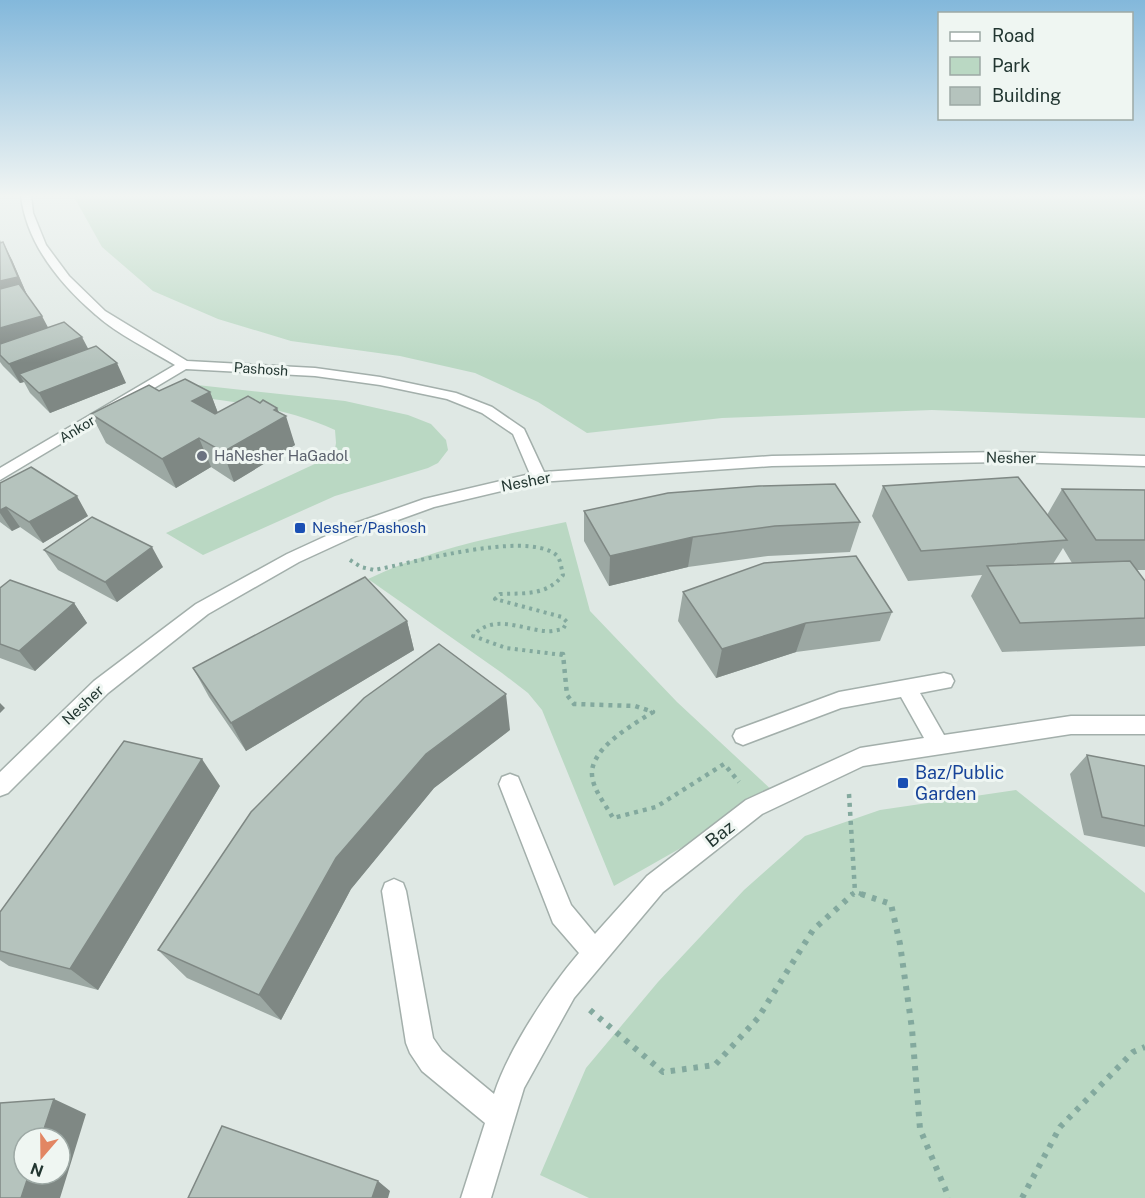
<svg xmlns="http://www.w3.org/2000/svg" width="1145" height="1198" font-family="'Public Sans',sans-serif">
<rect width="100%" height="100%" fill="#dfe8e4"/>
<path fill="#bad8c3" d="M 73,195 L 1145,195 L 1145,418 L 932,410 L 722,418 L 587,433 L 538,402 L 475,373 L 400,356 L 291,341 L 218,319 L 153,291 L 102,247 Z
M 197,385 L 345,401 L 408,415 L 431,424 L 446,440 L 448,450 L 438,463 L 428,468 L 335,496 L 203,555 L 166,533 L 334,455 L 336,443 L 335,430 C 281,405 218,399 160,394 L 170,387 Z
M 566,522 L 590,611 L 677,702 L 776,794 L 614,886 L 542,710 L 528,693 L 502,673 L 368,579 C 431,548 499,536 566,522 Z
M 1016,790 L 1145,893 L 1145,1198 L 589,1198 L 540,1175 L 586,1068 L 658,982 L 744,890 L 805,836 L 880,810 Z"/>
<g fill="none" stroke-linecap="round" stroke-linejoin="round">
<defs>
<path id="minor" d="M 21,195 L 31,195 L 33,213 L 46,245 L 69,276 L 105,311 L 187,361 L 315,368 L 380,377 L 456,393 L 492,407 L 524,429 L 544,472 L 772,456 L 1003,452 L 1145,456 L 1145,466 L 1003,462 L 772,466 L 539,482 L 434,507 L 362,533 L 299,562 L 208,614 L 108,693 L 8,793 L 0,796 L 0,772 L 94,681 L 196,604 L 287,554 L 350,525 L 424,499 L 530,474 L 513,434 L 482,413 L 447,399 L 380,385 L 315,376 L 186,369 L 0,480 L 0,468 L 175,365 C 150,350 117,334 96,315 C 60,284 26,243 21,195 Z
M 944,673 L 951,675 L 954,681 L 951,687 L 920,693 L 944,735 L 1071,716 L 1145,716 L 1145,734 L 1071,734 L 863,766 L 762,814 L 663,892 L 574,998 L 524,1088 L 491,1198 L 461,1198 L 485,1123 L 422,1071 L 410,1053 L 406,1043 L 382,891 L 385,883 L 394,879 L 403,883 L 406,891 L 433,1038 L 442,1051 L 494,1094 C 508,1050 549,988 579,953 L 553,923 L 499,784 L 502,777 L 510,774 L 518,777 L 571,905 L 595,934 L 647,876 L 746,800 L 860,748 L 924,738 L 901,697 L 841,708 L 743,745 L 736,742 L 733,736 L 736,730 L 839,692 Z"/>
</defs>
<use href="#minor" stroke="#a3afab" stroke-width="3"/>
<path stroke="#83a99e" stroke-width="4" stroke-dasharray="3 4.5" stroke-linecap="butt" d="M 350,560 L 361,567 L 374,570 C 413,563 523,531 555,554 C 561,558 561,568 563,575 C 547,596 524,593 500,594 L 495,599 L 562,617 L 567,622 L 563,629 C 557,630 551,632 544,631 C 519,628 492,614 473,636 L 506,648 L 563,655"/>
<path stroke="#83a99e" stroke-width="4.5" stroke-dasharray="4 5" stroke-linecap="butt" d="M 560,654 L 563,654 L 567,695 L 574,704 L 635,706 L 653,712 C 634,724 590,748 592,775 C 593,790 606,805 613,818 L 656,807 L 724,764 L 739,782
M 849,794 L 855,892
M 851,895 L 855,892 L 865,895"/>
<path stroke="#83a99e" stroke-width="6" stroke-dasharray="4.5 7" stroke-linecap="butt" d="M 861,894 L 891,904 L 900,944 L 912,1029 L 920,1129 L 949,1198
M 590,1010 L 663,1072 L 715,1065 L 758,1018 L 813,930 L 853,894
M 1022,1198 L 1060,1127 L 1133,1052 L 1145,1047"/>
<use href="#minor" fill="#fff" fill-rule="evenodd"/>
</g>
<path fill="#9ca8a3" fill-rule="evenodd" d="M 0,240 L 12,260 L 27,295 L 48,328 L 88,349 L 126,383 L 50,413 L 30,393 L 24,382 L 20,383 L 3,366 L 0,362 Z
M 159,391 L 210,392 L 218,413 L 260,403 L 277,408 L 295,445 L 234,482 L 211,467 L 176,488 L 106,443 L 91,414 Z
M 0,483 L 88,516 L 43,543 L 20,527 L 12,531 L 0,522 Z
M 883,486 L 1047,515 L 1062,489 L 1145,490 L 1145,570 L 1137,570 L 1145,581 L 1145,646 L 1002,652 L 971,596 L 982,575 L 908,581 L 872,516 ZM 1063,548 L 1072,563 L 1053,564 Z
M 584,511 L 860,522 L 850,552 L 768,556 L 688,567 L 609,586 L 584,541 Z
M 44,550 L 163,567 L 117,602 L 58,570 Z
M 0,588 L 74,603 L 87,623 L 35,671 L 0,658 Z
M 683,592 L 892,612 L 880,641 L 796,652 L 716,678 L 678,621 Z
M 407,621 L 414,650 L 246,751 L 209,697 L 193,668 Z
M 510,730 L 434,788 L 351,889 L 281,1020 L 187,978 L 158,950 Z
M 1087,755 L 1145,766 L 1145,847 L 1084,835 L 1070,774 Z
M 220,786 L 98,990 L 9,966 L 0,960 L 0,912 Z"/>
<path fill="#7f8884" d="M 3,242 L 12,260 L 27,295 L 0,301 L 0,281 Z
M 42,316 L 52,335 L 0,350 L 0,328 Z
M 82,337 L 92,356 L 19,374 L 24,382 L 20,383 L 9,364 Z
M 117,363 L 126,383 L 50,413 L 39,393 Z
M 210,392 L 221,421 L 192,401 Z
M 277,408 L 281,419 L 286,416 L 295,445 L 234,482 L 223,452 Z
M 199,438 L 211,467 L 176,488 L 162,459 Z
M 77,496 L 88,516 L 43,543 L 29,522 Z
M 6,507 L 20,527 L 12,531 L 0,513 L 0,510 Z
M 693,537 L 688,567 L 609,586 L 610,556 Z
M 152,547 L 163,567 L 117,602 L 105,582 Z
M 74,603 L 87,623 L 35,671 L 19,651 Z
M 407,621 L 414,650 L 246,751 L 231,723 Z
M 806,623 L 796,652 L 716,678 L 722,649 Z
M 506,694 L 510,730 L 434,788 L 351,889 L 281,1020 L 259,995 L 336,858 L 426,754 Z
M 0,703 L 5,708 L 0,713 Z
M 202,759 L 220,786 L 98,990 L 70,969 Z
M 54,1099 L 86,1114 L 60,1198 L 21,1198 L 29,1174 L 60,1174 L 60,1138 L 41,1138 Z
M 378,1181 L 390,1191 L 388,1198 L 372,1198 Z"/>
<path fill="#b5c3bd" stroke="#7f8884" stroke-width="1.5" d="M 3,242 L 18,277 L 0,281 L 0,243 Z
M 19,284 L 42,316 L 0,328 L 0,289 Z
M 64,322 L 82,337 L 9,364 L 0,355 L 0,344 Z
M 96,346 L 117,363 L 39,393 L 19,374 Z
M 185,379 L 210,392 L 192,401 L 215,414 L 248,396 L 260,403 L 263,400 L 277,408 L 274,410 L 286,416 L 223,452 L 199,438 L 162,459 L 91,414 L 149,385 L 159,391 Z
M 31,467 L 77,496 L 29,522 L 6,507 L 0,510 L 0,483 Z
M 1018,477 L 1067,540 L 921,551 L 883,486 Z
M 835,484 L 860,522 L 775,526 L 693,537 L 610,556 L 584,511 L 668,493 L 759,486 Z
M 1062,489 L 1145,490 L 1145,540 L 1096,540 Z
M 92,517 L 152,547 L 105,582 L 44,550 Z
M 856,556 L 892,612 L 806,623 L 722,649 L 683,592 L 764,563 Z
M 1130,561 L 1145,581 L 1145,618 L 1020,623 L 987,566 Z
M 365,577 L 407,621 L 231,723 L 193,668 Z
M 10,580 L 74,603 L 19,651 L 0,644 L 0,588 Z
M 439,644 L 506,694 L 426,754 L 336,858 L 259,995 L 158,950 L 251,812 L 364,698 Z
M 124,741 L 202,759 L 70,969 L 0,951 L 0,912 Z
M 1087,755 L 1145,766 L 1145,826 L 1102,817 Z
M 54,1099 L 41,1138 L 24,1138 L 24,1174 L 29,1174 L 21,1198 L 0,1198 L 0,1103 Z
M 222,1126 L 378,1181 L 372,1198 L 188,1198 Z"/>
<linearGradient id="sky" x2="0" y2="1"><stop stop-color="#83b8db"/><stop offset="0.54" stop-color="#f1f5f3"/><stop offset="1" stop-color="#f1f5f3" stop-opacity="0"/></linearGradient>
<rect width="1145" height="363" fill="url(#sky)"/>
<circle fill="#6b7280" stroke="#eff6f2" stroke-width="2" cx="202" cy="456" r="6"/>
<g fill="#1a4fb4" stroke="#eff6f2" stroke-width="2">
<rect x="294" y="522" width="12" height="12" rx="3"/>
<rect x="897" y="777" width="12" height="12" rx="3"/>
</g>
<g text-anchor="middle" stroke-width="6" stroke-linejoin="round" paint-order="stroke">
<g font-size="14" fill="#223631" stroke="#eff6f2">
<text transform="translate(261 369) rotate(4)" y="5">Pashosh</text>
<text transform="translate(77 429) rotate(-31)" y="5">Ankor</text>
</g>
<g font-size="15" fill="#5b616d" stroke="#eff6f2" text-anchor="start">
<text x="214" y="461">HaNesher HaGadol</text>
</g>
<g font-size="15" fill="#223631" stroke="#eff6f2">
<text transform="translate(1011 458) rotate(1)" y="5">Nesher</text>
<text transform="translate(526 482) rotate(-11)" y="5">Nesher</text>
<text transform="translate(83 705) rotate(-43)" y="5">Nesher</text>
</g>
<g font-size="15" fill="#164399" stroke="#eff6f2" text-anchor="start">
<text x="312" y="533">Nesher/Pashosh</text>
</g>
<g font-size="18" fill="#164399" stroke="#eff6f2" text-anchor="start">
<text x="915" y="779">Baz/Public<tspan x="915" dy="21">Garden</tspan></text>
</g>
<g font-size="18" fill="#223631" stroke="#eff6f2">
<text transform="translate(720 834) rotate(-38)" y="6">Baz</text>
</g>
</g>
<rect x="938" y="12" width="195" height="108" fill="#eff6f2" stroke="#9da9a5" stroke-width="1.5"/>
<rect x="950" y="32" width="30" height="9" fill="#ffffff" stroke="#9da9a5" stroke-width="1.5"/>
<text x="992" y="42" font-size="18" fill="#223631">Road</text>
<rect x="950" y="57" width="30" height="18" fill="#bad8c3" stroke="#9da9a5" stroke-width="1.5"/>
<text x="992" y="72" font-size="18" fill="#223631">Park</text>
<rect x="950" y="87" width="30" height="18" fill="#b5c3bd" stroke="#9da9a5" stroke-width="1.5"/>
<text x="992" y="102" font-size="18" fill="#223631">Building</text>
<g transform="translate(42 1156) rotate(200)"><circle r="28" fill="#eff6f2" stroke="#9da9a5" stroke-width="1.5"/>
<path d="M0-4.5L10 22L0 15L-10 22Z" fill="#e28663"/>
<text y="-9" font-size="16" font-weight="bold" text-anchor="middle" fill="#223631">N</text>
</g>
</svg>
